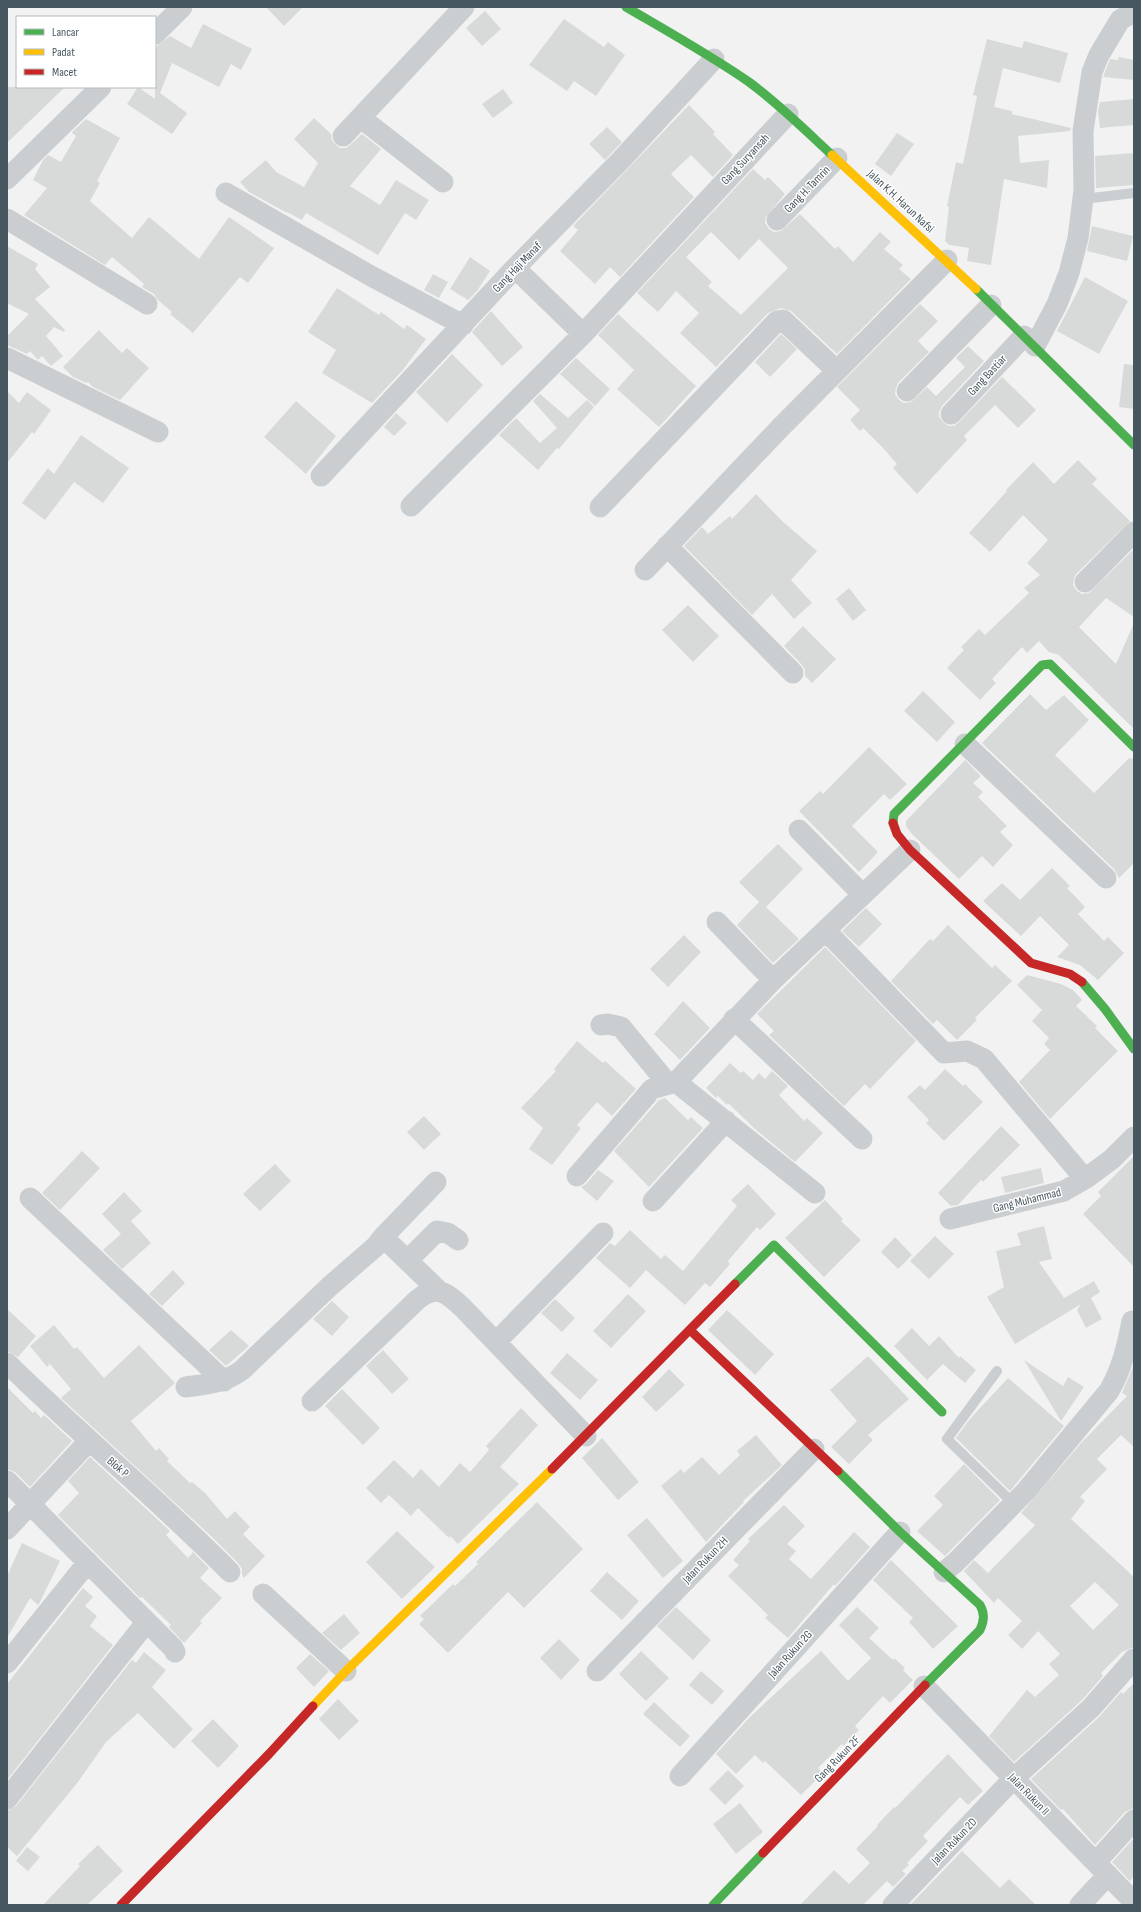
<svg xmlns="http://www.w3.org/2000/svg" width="1141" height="1912" font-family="'Sofia Sans Condensed',sans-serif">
<rect width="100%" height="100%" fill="#f2f2f2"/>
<path fill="#d8dada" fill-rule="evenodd" d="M 266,7 L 303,7 L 284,26 Z
M 485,11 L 501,29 L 482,46 L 466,28 Z
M 564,19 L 604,47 L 608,42 L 625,55 L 596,96 L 574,81 L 567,91 L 529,65 Z
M 203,24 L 252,49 L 241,70 L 231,64 L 219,87 L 172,63 L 160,93 L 187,113 L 172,134 L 127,104 L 138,87 L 155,99 L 155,50 L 158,45 L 170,36 L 191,48 Z
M 987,39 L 1022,48 L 1024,41 L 1068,53 L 1060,83 L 1003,68 L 994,107 L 1012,111 L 1012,114 L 1071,128 L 1070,131 L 1018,136 L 1020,163 L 1049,160 L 1047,188 L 1004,179 L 991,265 L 967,261 L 969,248 L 949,245 L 945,241 L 949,207 L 947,206 L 956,162 L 963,164 L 977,96 L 973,95 Z
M 1119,57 L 1134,60 L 1134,80 L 1103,77 L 1110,59 L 1118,60 Z
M 7,87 L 65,87 L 7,143 Z
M 503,89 L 513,103 L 493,118 L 482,104 Z
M 1134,99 L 1134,125 L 1100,128 L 1098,111 L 1100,102 Z
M 689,105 L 715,132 L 713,134 L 733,155 L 713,177 L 691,155 L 671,174 L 694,197 L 620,277 L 610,267 L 595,284 L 560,251 L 578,230 L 573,226 Z
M 314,118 L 331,134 L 332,140 L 335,144 L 340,148 L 346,148 L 351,144 L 362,134 L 381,149 L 350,186 L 380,205 L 396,180 L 429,200 L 416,220 L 405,213 L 378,255 L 306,213 L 302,220 L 287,212 L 287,213 L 249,192 L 240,182 L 266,160 L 276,172 L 304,187 L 318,163 L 294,139 Z
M 86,119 L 120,138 L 97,181 L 100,183 L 90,201 L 132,238 L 149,217 L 199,259 L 229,217 L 274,248 L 248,283 L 240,277 L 193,333 L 170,314 L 172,312 L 158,300 L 154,294 L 142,287 L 144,284 L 112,257 L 105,265 L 24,215 L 47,188 L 33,180 L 43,160 L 48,155 L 61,162 L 76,136 L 72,133 L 73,131 Z
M 607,127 L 622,142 L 605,160 L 589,144 Z
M 897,133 L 914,144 L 891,176 L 875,164 Z
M 1134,153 L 1134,185 L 1096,188 L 1095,156 Z
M 753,169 L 765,180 L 768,177 L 785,194 L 766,217 L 765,223 L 769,229 L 774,232 L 781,231 L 800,214 L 835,249 L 838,246 L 853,262 L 880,232 L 891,242 L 884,249 L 903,265 L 899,269 L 911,279 L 837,354 L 791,311 L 781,308 L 768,313 L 716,367 L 680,333 L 699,313 L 676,291 L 658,312 L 637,293 ZM 711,232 L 739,260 L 759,239 L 788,268 L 741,315 L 708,286 L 712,282 L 686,257 Z
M 1092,226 L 1133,236 L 1127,261 L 1087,251 Z
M 7,246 L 38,264 L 35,269 L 50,287 L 35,299 L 65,330 L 64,332 L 54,327 L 46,336 L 63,356 L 51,366 L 42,356 L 38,360 L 30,351 L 27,354 L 7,345 L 7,336 L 29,314 L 7,303 Z
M 470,257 L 490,271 L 477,291 L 468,300 L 450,289 Z
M 433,274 L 448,282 L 439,298 L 424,290 Z
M 1085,277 L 1128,301 L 1099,354 L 1057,331 Z
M 337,288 L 379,315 L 381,312 L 404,329 L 407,325 L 426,339 L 402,371 L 372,403 L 322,373 L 336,350 L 308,332 Z
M 920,304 L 938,321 L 918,341 L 929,352 L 898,383 L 896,388 L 895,394 L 899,400 L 904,403 L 911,402 L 927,387 L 936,396 L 965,367 L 956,358 L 968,346 L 984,361 L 942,406 L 939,412 L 939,417 L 943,422 L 949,426 L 954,426 L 959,422 L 1002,377 L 1036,410 L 1018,428 L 995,405 L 964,436 L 967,440 L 917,494 L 893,468 L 897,464 L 884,449 L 863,428 L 860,431 L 850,420 L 860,410 L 837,387 Z
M 491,311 L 523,347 L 502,366 L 472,332 Z
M 618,314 L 696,386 L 659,427 L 617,389 L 634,370 L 598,335 Z
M 99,330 L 122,353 L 127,348 L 149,368 L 120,400 L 93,387 L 88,382 L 86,383 L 73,377 L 63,367 Z
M 781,334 L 797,349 L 770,377 L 755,362 Z
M 452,354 L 483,385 L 447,423 L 416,392 Z
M 576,358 L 610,389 L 595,406 L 560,374 Z
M 1124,364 L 1134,365 L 1134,409 L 1119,407 Z
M 7,391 L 19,403 L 27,392 L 51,410 L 34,434 L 32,432 L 7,463 Z
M 540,394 L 568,418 L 587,400 L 594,407 L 559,449 L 557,448 L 538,470 L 499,435 L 516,418 L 540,443 L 557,428 L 533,401 Z
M 296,401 L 336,436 L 306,474 L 264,437 Z
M 396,413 L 407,423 L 394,436 L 384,427 Z
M 81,435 L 129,468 L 103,503 L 74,482 L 45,520 L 22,503 L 48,468 L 54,474 Z
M 1078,460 L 1097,479 L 1092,484 L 1130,521 L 1076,574 L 1074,579 L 1073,585 L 1077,591 L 1082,594 L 1089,593 L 1134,549 L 1134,617 L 1106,598 L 1079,627 L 1116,664 L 1134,623 L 1134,729 L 1059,655 L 1049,652 L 1039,641 L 1027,653 L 1022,647 L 992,679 L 996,683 L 980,700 L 947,668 L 964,650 L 961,647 L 979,629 L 985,635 L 1029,593 L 1024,588 L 1040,575 L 1027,563 L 1048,540 L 1023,515 L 990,552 L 969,533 L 1007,491 L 1006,490 L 1033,462 L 1054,484 Z
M 756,494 L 781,520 L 817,551 L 791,580 L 812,603 L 794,619 L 772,594 L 752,615 L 684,546 L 702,527 L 708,534 L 730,516 L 732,519 Z
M 849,588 L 866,610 L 853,621 L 836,599 Z
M 688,605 L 719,636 L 693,662 L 662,630 Z
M 803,626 L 836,659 L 812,683 L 805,676 L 805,670 L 802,665 L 784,646 Z
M 923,691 L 955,722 L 937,742 L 904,711 Z
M 1030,694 L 1046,710 L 1064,695 L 1089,720 L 1055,755 L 1094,793 L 1129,758 L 1134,759 L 1134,863 L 1119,878 L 1114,869 L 982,743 Z
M 869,747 L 907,784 L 890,800 L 884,794 L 852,826 L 878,852 L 859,872 L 799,811 L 820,791 L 823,794 Z
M 965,760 L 981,776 L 973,783 L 983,792 L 978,797 L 1007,826 L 1000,832 L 1013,845 L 993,867 L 982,856 L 959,879 L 912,834 L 906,826 L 906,821 Z
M 778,844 L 803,869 L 766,907 L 799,939 L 773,963 L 737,925 L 759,902 L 739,882 Z
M 1052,868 L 1070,886 L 1067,888 L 1085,907 L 1078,914 L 1104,941 L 1108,937 L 1124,953 L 1098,980 L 1080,965 L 1057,957 L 1069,945 L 1040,916 L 1021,936 L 983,901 L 1002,883 L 1020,900 Z
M 866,908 L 882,924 L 859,947 L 842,931 Z
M 948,925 L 992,968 L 995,965 L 1012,981 L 975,1018 L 977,1020 L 957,1040 L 937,1020 L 933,1024 L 891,981 L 930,939 L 933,941 Z
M 684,935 L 701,952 L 668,987 L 650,969 Z
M 825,947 L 916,1041 L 870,1089 L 865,1084 L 844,1106 L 769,1035 L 774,1031 L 757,1014 Z
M 1027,975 L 1061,984 L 1073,990 L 1082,1000 L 1076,1006 L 1097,1026 L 1095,1028 L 1118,1051 L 1050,1119 L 1019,1082 L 1050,1050 L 1044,1044 L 1049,1038 L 1032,1021 L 1042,1010 L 1017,985 Z
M 683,1001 L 710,1028 L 680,1060 L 654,1034 Z
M 577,1041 L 603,1063 L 605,1061 L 636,1089 L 612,1116 L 597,1102 L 577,1125 L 581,1128 L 552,1165 L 529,1149 L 543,1128 L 521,1108 L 556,1071 L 554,1069 Z
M 730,1063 L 741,1073 L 743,1071 L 753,1080 L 759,1073 L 765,1079 L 772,1071 L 788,1086 L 779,1095 L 804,1121 L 807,1118 L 823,1133 L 795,1162 L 755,1129 L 728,1103 L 727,1105 L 718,1096 L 716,1098 L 706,1088 Z
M 945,1069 L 963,1086 L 965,1084 L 983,1102 L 944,1141 L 926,1123 L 929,1120 L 907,1097 L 920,1085 L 925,1090 Z
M 665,1098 L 688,1120 L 691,1117 L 703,1128 L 649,1187 L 614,1151 L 659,1100 Z
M 424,1116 L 441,1134 L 424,1150 L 407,1132 Z
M 1001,1126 L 1020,1145 L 983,1182 L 981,1180 L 958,1205 L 951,1206 L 938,1193 Z
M 82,1151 L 100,1168 L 60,1210 L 42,1193 Z
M 1134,1156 L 1134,1267 L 1083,1214 L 1101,1196 L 1098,1192 Z
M 275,1164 L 291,1181 L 260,1211 L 243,1194 Z
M 1041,1168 L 1044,1183 L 1005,1193 L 1001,1177 Z
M 598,1170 L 614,1181 L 597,1201 L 581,1187 L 586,1184 Z
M 748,1184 L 776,1214 L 760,1230 L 757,1227 L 728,1261 L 730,1264 L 710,1287 L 705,1283 L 685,1305 L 646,1270 L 630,1288 L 596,1258 L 610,1243 L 615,1246 L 630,1230 L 661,1259 L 665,1255 L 683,1271 L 737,1206 L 731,1200 Z
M 124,1192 L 142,1211 L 131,1221 L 151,1243 L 122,1269 L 103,1250 L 121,1234 L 102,1214 Z
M 825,1200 L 843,1219 L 841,1221 L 861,1240 L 824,1277 L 785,1238 Z
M 1044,1226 L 1052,1259 L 1039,1262 L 1064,1298 L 1094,1281 L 1100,1292 L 1091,1298 L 1102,1319 L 1086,1328 L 1077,1310 L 1081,1304 L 1015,1344 L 987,1297 L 1004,1287 L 996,1251 L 1021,1245 L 1017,1233 Z
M 935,1236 L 954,1254 L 929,1279 L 910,1261 Z
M 895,1237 L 912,1255 L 898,1269 L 881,1252 Z
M 173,1270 L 185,1283 L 162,1306 L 149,1294 Z
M 628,1294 L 646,1311 L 611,1348 L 593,1331 Z
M 555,1299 L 575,1318 L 562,1332 L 541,1313 Z
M 332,1301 L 349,1317 L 332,1336 L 313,1319 Z
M 7,1309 L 36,1336 L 18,1357 L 7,1351 Z
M 727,1310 L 774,1354 L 755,1375 L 708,1330 Z
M 54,1325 L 74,1349 L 77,1347 L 104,1378 L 139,1345 L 175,1383 L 131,1421 L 156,1451 L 159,1448 L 169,1459 L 167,1461 L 190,1483 L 192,1482 L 205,1493 L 227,1519 L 235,1511 L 250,1527 L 243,1534 L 265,1556 L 244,1578 L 242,1575 L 242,1569 L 238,1563 L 211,1536 L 61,1398 L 71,1389 L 50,1364 L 47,1367 L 30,1346 Z
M 912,1328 L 929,1346 L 939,1336 L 959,1358 L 960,1356 L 976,1370 L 965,1383 L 943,1364 L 927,1380 L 894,1346 Z
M 231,1330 L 249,1346 L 226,1366 L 209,1350 Z
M 383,1350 L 409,1379 L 392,1394 L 366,1366 Z
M 567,1353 L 598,1380 L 580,1400 L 550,1373 Z
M 868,1356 L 909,1399 L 868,1435 L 873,1440 L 849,1464 L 831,1447 L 857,1421 L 830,1390 Z
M 1024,1360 L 1063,1386 L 1068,1377 L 1084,1387 L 1061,1421 Z
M 1134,1364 L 1134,1447 L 1121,1435 L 1097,1459 L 1107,1469 L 1080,1497 L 1085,1501 L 1071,1519 L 1134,1577 L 1134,1647 L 1122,1652 L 1101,1673 L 1103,1676 L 1082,1700 L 1014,1762 L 989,1736 L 1027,1690 L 1035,1697 L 1059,1675 L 1049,1664 L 1060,1654 L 1038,1631 L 1022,1649 L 1008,1635 L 1022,1621 L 998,1598 L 994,1603 L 964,1571 L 974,1560 L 988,1573 L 1035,1525 L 1021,1513 L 1082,1442 L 1127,1396 L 1122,1393 ZM 1095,1582 L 1119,1605 L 1093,1630 L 1070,1606 Z
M 669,1369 L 685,1385 L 656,1412 L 642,1397 Z
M 1008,1378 L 1064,1426 L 1010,1491 L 956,1438 L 969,1420 Z
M 7,1387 L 33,1413 L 35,1411 L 41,1418 L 44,1415 L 72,1441 L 30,1487 L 15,1472 L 7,1469 Z
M 342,1389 L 380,1428 L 363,1445 L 325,1406 Z
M 521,1408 L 538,1425 L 500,1467 L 519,1484 L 458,1544 L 450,1536 L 449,1538 L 418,1508 L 411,1516 L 389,1495 L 381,1503 L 366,1488 L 394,1460 L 413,1478 L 421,1469 L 439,1487 L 460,1463 L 470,1472 L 489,1450 L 486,1446 Z
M 756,1435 L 782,1465 L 743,1501 L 744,1502 L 706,1542 L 661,1486 L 681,1469 L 684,1473 L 702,1457 L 719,1475 L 740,1455 L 737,1451 Z
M 602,1438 L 639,1482 L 618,1500 L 582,1458 Z
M 90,1457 L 170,1531 L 166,1535 L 188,1558 L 193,1552 L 209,1568 L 200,1578 L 222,1598 L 200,1621 L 202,1623 L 184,1643 L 169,1627 L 171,1625 L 142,1597 L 140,1598 L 58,1515 L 79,1493 L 68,1481 Z
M 964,1464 L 1000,1500 L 945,1556 L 917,1531 L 943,1505 L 934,1496 Z
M 537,1502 L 583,1549 L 524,1608 L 508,1592 L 448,1653 L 419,1624 L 424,1619 L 420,1616 L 453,1584 L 455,1586 L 478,1564 L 476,1562 Z
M 784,1505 L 805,1526 L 787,1544 L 796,1551 L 789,1559 L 811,1579 L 854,1532 L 870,1547 L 835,1586 L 834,1584 L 788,1638 L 765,1618 L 768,1615 L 728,1576 L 739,1565 L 733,1560 L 750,1541 L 748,1539 Z
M 647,1518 L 683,1561 L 663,1578 L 627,1535 Z
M 397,1531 L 435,1567 L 402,1599 L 366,1562 Z
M 22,1543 L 60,1561 L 39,1604 L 38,1605 L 30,1598 L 7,1638 L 7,1576 Z
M 891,1560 L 958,1626 L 933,1649 L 909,1622 L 913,1618 L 873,1580 Z
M 607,1572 L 639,1601 L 622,1620 L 590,1591 Z
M 83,1588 L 93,1597 L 85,1606 L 97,1616 L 90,1626 L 113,1645 L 7,1780 L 7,1684 Z
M 676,1607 L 711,1640 L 693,1660 L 657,1626 Z
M 857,1607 L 879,1628 L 869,1638 L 893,1660 L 894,1658 L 905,1668 L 903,1670 L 913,1680 L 890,1703 L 883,1696 L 855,1726 L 859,1730 L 843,1746 L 842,1744 L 818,1768 L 823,1773 L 801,1795 L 765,1761 L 763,1763 L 755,1755 L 736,1774 L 716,1754 L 750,1717 L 821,1651 L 848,1681 L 871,1658 L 839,1625 Z
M 344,1614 L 360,1633 L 341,1650 L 322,1633 Z
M 559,1639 L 580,1660 L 561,1680 L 540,1658 Z
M 641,1651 L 669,1678 L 646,1701 L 619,1674 Z
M 144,1652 L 166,1670 L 152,1687 L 193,1729 L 174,1749 L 138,1713 L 106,1742 L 78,1782 L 17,1856 L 7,1847 L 7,1811 L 16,1806 L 132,1660 L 136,1663 Z
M 310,1654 L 329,1671 L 314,1687 L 296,1668 Z
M 701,1671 L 724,1691 L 712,1705 L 689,1685 Z
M 1134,1683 L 1134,1808 L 1125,1812 L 1095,1845 L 1063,1809 L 1061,1810 L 1031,1779 L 1099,1717 L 1121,1692 L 1123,1694 Z
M 338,1699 L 359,1721 L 339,1740 L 319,1719 Z
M 654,1702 L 690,1736 L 680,1747 L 643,1714 Z
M 213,1719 L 239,1746 L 218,1768 L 191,1741 Z
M 948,1754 L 983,1791 L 968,1805 L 960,1797 L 923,1836 L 928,1841 L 907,1863 L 909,1865 L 902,1871 L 906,1874 L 893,1887 L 887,1881 L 863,1905 L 800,1905 L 834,1870 L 849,1884 L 870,1863 L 856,1849 L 878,1826 L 877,1825 L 894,1807 L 895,1808 Z
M 728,1770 L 744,1786 L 725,1805 L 709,1789 Z
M 740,1803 L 763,1832 L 736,1854 L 713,1824 Z
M 1134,1838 L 1134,1876 L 1130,1881 L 1112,1862 Z
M 98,1845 L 123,1871 L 87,1905 L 43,1905 L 80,1866 L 78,1864 Z
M 27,1847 L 40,1857 L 28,1871 L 16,1861 Z
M 962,1851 L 1000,1888 L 1009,1879 L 1036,1905 L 910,1905 Z"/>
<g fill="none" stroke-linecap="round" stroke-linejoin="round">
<path stroke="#cbced0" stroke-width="10" d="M 1083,199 L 1134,193
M 997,1371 L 947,1439 L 1014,1504"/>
<path stroke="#cbced0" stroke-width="21" d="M 155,34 L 182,7
M 361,118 L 443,182
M 343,136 L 464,7
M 7,179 L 101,87
M 226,193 L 371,276 L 463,325
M 7,219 L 147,304
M 777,220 L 837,158
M 515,268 L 583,334
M 1035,346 L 1057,304 L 1069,273 L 1078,238 L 1084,190 L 1083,131 L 1092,72 L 1099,55 L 1120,20 L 1128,15 L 1134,15
M 7,358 L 158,432
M 907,391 L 991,305
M 951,414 L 1024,336
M 321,476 L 515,268 L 621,160 L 714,59
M 411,506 L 583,334 L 788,114
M 600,507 L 777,321 L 783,320 L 837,371
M 667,546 L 793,673
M 645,570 L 780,428 L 947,260
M 1085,582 L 1134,532
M 965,744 L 1106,878
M 799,830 L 862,894
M 717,922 L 773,980
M 826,931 L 944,1053 L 967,1051 L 984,1059 L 1085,1179
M 734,1019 L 862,1139
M 601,1025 L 608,1024 L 621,1027 L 668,1084
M 676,1082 L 815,1193
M 577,1176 L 652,1089 L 676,1082 L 773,980 L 910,850
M 30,1198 L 224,1381
M 653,1201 L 726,1121
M 950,1219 L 1064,1191 L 1085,1179 L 1112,1159 L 1134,1137
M 383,1237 L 436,1182
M 408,1260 L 437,1231 L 448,1233 L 458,1240
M 496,1342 L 603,1233
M 7,1363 C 79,1434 158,1499 230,1572
M 186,1387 C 207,1384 225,1383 242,1370 L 330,1286 L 375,1247 L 383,1237 L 439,1291
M 312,1401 L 417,1300 C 436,1284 446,1292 462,1307 L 586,1436
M 7,1481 L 145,1620 L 141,1629 L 7,1799
M 7,1529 L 89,1441
M 944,1572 L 956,1562 L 1026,1491 L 1109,1391 C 1122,1369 1127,1346 1132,1321
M 263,1594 L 346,1671
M 145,1620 L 173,1648 L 175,1652
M 7,1663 L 88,1562
M 597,1671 L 814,1449
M 924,1686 L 1134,1902
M 680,1776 L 900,1532
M 1096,1862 L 1134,1820
M 893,1905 L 1014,1778 L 1091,1708 L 1134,1659
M 1080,1905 L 1108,1875"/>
<path stroke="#4caf50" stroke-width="9" d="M 626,7 C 667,31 710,55 749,82 C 779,104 805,130 832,155
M 976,289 L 1134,445
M 893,823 L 894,814 L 1042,665 L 1050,664 L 1134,747
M 1082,982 L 1105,1009 L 1134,1049
M 735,1284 L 774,1245 L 942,1412
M 838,1471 L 900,1532 L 980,1605 C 985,1614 984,1621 980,1630 L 925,1685
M 713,1905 L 763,1853"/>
<path stroke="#ffc107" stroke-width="9" d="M 832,155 L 976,289
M 313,1706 L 346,1671 L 552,1469"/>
<path stroke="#c62828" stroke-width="9" d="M 893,823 L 897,834 L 910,850 L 1031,963 L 1070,974 L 1082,982
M 691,1331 L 838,1471
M 552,1469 L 735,1284
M 763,1853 L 925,1685
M 121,1905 L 269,1754 L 313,1706"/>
</g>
<g text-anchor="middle" stroke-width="3" stroke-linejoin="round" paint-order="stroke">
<g font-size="12" fill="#47575f" stroke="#fff">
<text transform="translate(745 159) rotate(-47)" y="4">Gang Suryansah</text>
<text transform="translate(807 189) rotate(-46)" y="4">Gang H. Tamrin</text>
<text transform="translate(901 201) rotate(43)" y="4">Jalan K.H. Harun Nafsi</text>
<text transform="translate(517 267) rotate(-46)" y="4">Gang Haji Manaf</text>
<text transform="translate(987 375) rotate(-47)" y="4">Gang Bastiar</text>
<text transform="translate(1027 1200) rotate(-14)" y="4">Gang Muhammad</text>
<text transform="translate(118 1467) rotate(41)" y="4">Blok P</text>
<text transform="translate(705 1560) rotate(-46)" y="4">Jalan Rukun 2H</text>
<text transform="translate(790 1654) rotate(-48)" y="4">Jalan Rukun 2G</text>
<text transform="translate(837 1759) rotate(-46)" y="4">Gang Rukun 2F</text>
<text transform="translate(1029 1794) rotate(46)" y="4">Jalan Rukun II</text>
<text transform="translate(954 1841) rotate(-46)" y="4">Jalan Rukun 2D</text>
</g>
</g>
<rect width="1141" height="1912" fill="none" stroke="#47575f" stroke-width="16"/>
<rect x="16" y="16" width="140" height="72" fill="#ffffff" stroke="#b5bcbf"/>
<rect x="24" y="29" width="20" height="6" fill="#4caf50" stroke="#b5bcbf"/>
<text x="52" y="36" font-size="12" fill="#47575f">Lancar</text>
<rect x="24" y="49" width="20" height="6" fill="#ffc107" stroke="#b5bcbf"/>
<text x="52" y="56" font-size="12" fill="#47575f">Padat</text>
<rect x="24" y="69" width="20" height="6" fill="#c62828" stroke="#b5bcbf"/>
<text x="52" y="76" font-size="12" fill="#47575f">Macet</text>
</svg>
